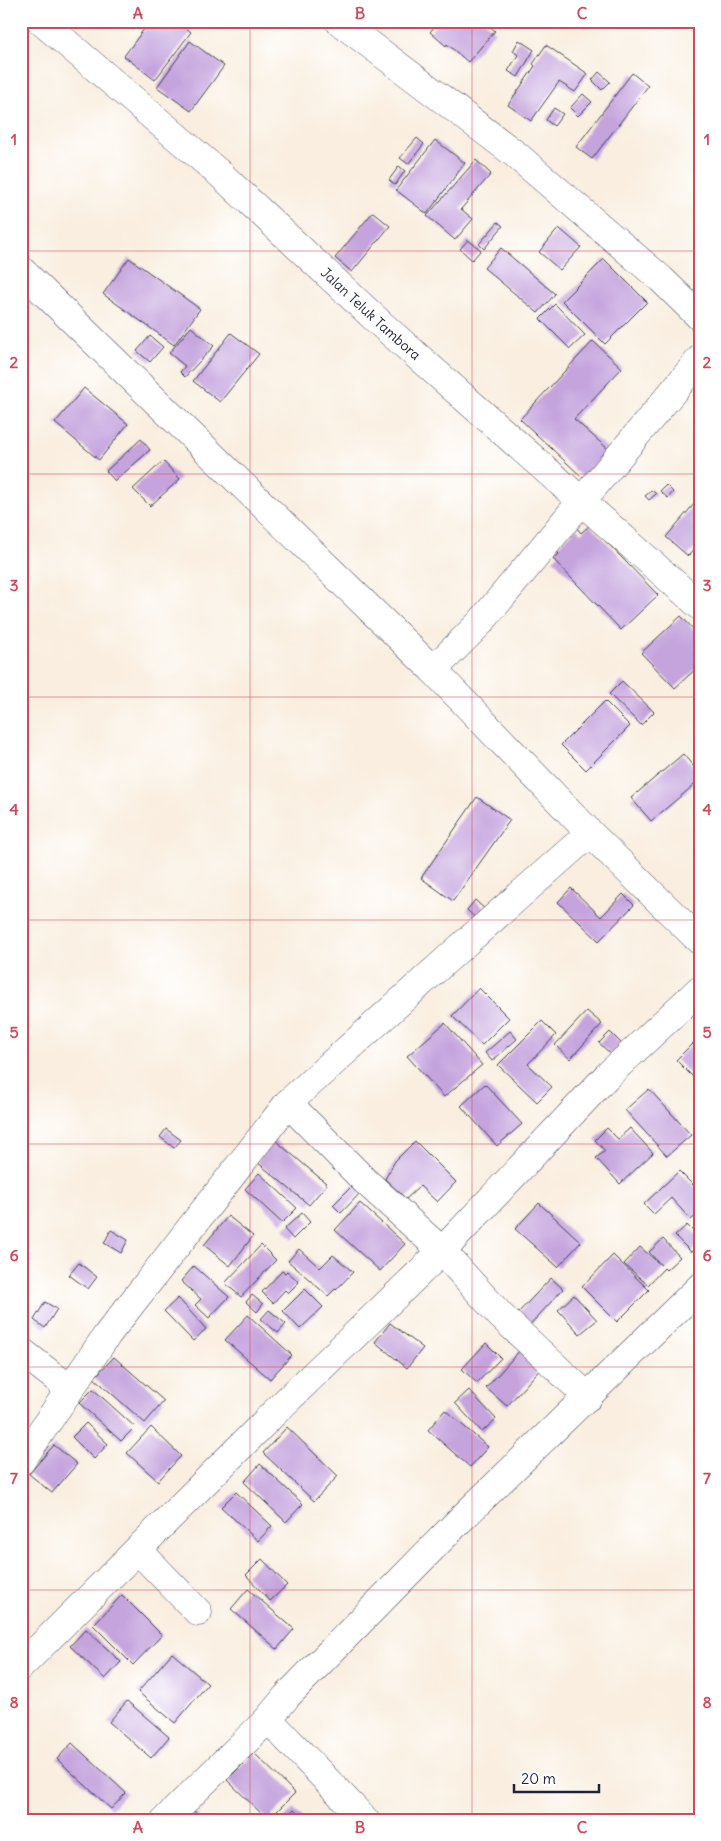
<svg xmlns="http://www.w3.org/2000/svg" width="721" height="1841" font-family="Delius,sans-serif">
<rect width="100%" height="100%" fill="#fff"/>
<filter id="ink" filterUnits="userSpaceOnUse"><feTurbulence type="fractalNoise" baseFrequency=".02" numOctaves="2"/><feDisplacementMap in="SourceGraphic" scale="10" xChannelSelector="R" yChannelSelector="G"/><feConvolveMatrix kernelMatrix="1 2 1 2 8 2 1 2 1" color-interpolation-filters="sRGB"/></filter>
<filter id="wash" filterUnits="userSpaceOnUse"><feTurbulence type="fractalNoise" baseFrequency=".0096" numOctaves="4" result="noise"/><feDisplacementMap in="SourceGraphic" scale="20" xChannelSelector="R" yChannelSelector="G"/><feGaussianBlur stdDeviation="1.12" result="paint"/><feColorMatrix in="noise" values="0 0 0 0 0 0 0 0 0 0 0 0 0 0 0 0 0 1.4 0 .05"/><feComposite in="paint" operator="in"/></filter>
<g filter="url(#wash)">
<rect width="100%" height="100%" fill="#f9eedf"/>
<g id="blocks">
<path fill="#c5a4de" d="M 150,21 L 177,21 L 191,32 L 155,80 L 124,56 Z
M 439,21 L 484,21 L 495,31 L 468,62 L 447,44 L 446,46 L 430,32 Z
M 519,40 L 534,50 L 518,77 L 508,71 L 518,55 L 513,51 Z
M 190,41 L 224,66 L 191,111 L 157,87 Z
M 546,45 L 588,74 L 575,92 L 559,82 L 531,121 L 508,105 L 535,66 L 533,64 Z
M 599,72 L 610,82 L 602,90 L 592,80 Z
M 632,73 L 648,86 L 592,159 L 576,147 Z
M 583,94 L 592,102 L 578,116 L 570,108 Z
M 554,108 L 563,114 L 554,126 L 546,120 Z
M 417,138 L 424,144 L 408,164 L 400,158 Z
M 435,140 L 465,163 L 427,214 L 396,190 Z
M 476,160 L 491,174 L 461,209 L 473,219 L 455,240 L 427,216 Z
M 399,166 L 405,171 L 395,185 L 389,180 Z
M 373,212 L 390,226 L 352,272 L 335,258 Z
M 498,222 L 503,226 L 484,249 L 479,244 Z
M 559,228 L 581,247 L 560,270 L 539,252 Z
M 468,240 L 481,250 L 472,260 L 460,249 Z
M 501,248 L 555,294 L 538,313 L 484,268 Z
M 129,258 L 200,309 L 174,345 L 103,294 Z
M 604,259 L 647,302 L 605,344 L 562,301 Z
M 555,304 L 585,335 L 570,349 L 540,319 Z
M 191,327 L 214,346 L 185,377 L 180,372 L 185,366 L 169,353 Z
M 231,333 L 259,354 L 220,402 L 193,381 Z
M 150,336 L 163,347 L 150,362 L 137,351 Z
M 593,341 L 622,368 L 574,419 L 609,450 L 583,478 L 520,419 Z
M 84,388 L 128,424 L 99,460 L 55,423 Z
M 141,439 L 150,450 L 115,481 L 106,471 Z
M 163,461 L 180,479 L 150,506 L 133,489 Z
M 666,485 L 673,492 L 668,498 L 660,491 Z
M 652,490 L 656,494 L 649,500 L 645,496 Z
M 700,497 L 700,543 L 688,556 L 666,537 Z
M 590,525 L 658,595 L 621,630 L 553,559 L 559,554 L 555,549 L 577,528 L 581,533 Z
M 681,616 L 700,636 L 700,665 L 675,688 L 641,653 Z
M 622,681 L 654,712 L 641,725 L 609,694 Z
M 605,701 L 630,726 L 586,770 L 561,745 Z
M 683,754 L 700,774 L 700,780 L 651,821 L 631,798 Z
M 477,797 L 510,820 L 453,901 L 421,878 Z
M 571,888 L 601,917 L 623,894 L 634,905 L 599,941 L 558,902 Z
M 475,900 L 488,912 L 479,921 L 467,910 Z
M 479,988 L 509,1018 L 482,1045 L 452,1016 Z
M 587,1011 L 602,1024 L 570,1059 L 555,1045 Z
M 542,1021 L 556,1035 L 528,1064 L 552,1087 L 537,1102 L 498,1065 Z
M 445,1023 L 482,1065 L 444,1097 L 407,1056 Z
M 510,1031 L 517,1039 L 492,1061 L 485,1053 Z
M 610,1032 L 623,1045 L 613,1056 L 599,1043 Z
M 695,1041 L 700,1046 L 700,1084 L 676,1060 Z
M 485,1084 L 522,1124 L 497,1146 L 461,1106 Z
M 649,1089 L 691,1135 L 667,1156 L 625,1110 Z
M 607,1128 L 618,1139 L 630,1128 L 653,1153 L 620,1184 L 596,1158 L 605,1151 L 595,1140 Z
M 166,1129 L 181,1140 L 174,1148 L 160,1137 Z
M 275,1140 L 327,1184 L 309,1205 L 257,1162 Z
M 415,1141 L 456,1182 L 437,1202 L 420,1186 L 406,1199 L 385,1179 L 395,1161 Z
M 679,1171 L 700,1192 L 700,1212 L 691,1220 L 671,1198 L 654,1214 L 644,1204 Z
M 259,1173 L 297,1208 L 282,1223 L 245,1189 Z
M 356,1182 L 364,1189 L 341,1213 L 333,1205 Z
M 360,1203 L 405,1244 L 380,1271 L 335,1230 Z
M 539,1203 L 581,1242 L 558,1267 L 515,1229 Z
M 302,1213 L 310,1222 L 293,1239 L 284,1229 Z
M 228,1216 L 253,1236 L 230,1266 L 204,1245 Z
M 687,1225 L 700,1238 L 700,1244 L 691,1252 L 675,1236 Z
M 111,1230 L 128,1240 L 121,1253 L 104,1243 Z
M 663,1239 L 680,1257 L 666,1270 L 664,1268 L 648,1285 L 624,1264 L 640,1247 L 661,1265 L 649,1252 Z
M 261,1245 L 276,1260 L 241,1297 L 225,1283 Z
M 299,1249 L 320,1268 L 333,1255 L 353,1272 L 336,1290 L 335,1289 L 328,1296 L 288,1261 Z
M 613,1255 L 649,1290 L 617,1322 L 582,1287 Z
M 79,1263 L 97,1277 L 88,1289 L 69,1275 Z
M 194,1266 L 229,1297 L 209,1318 L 195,1305 L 201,1299 L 181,1281 Z
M 282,1271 L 285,1273 L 287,1271 L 299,1282 L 288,1293 L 285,1290 L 273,1303 L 262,1292 Z
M 551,1278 L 563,1289 L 529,1326 L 517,1314 Z
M 305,1289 L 323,1307 L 300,1329 L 283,1311 Z
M 252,1295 L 263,1304 L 257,1312 L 246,1302 Z
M 574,1295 L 597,1320 L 580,1334 L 558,1310 Z
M 178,1298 L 206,1329 L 193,1341 L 164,1311 Z
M 45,1302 L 57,1309 L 45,1328 L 34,1320 Z
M 269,1310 L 286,1324 L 278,1333 L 261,1319 Z
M 248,1315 L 292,1355 L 270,1379 L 225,1340 Z
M 390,1323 L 423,1348 L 407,1368 L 375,1342 Z
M 486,1343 L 501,1358 L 477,1383 L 462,1369 Z
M 522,1348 L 543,1366 L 507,1406 L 486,1388 Z
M 114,1357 L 164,1401 L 145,1423 L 94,1378 Z
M 93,1389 L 135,1427 L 121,1441 L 79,1403 Z
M 469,1390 L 496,1419 L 482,1432 L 455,1403 Z
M 445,1410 L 488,1447 L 470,1467 L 428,1430 Z
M 86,1423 L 108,1444 L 94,1459 L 72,1437 Z
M 151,1427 L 181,1456 L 158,1481 L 127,1453 Z
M 287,1427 L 338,1476 L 314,1501 L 263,1453 Z
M 54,1445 L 77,1464 L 52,1493 L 29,1474 Z
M 260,1464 L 303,1504 L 286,1522 L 244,1482 Z
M 236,1492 L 272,1526 L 258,1541 L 221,1507 Z
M 262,1559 L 287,1585 L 270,1601 L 246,1575 Z
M 248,1589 L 294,1629 L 277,1649 L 231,1609 Z
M 122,1595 L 162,1635 L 133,1665 L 93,1625 Z
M 86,1629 L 121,1662 L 105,1679 L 70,1646 Z
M 172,1653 L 208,1684 L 175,1723 L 138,1692 Z
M 127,1701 L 169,1737 L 151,1758 L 109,1722 Z
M 72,1743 L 126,1793 L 111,1809 L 57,1759 Z
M 254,1753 L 295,1793 L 268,1820 L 227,1780 Z
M 186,1803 L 199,1816 L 196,1820 L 170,1820 Z
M 294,1809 L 305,1820 L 283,1820 Z"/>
</g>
</g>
<g filter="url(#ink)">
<use href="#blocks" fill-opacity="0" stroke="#424154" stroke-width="1"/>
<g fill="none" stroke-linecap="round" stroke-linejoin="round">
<defs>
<g id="minor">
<path id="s1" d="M 41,21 L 220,174 L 381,324 L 700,606"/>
<path d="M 339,21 L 515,154 L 661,279 L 700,317"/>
<path d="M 21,270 L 433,670 L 590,833 L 700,941"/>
<path d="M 433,670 L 480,623 L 700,359"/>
<path d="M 288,1103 L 363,1179 L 442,1251 L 501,1316 L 588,1397"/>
<path d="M 21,1351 L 70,1389"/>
<path d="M 21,1461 L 107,1335 L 288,1103 L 453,954 L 590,833"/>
<path d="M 138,1550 L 198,1612"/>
<path d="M 21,1666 L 276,1411 L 442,1251 L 607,1076 L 700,989"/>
<path d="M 268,1719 L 365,1820"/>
<path d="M 165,1820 L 268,1719 L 287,1696 L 458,1522 L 700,1287"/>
</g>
</defs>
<use href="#minor" stroke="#424154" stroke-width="29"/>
<use href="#minor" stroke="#fff" stroke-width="28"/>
</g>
</g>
<path fill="none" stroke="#d1495b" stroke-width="1" stroke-opacity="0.55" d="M 250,21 L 250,1820M 472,21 L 472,1820M 21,251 L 700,251M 21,474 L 700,474M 21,697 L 700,697M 21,920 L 700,920M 21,1144 L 700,1144M 21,1367 L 700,1367M 21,1590 L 700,1590"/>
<g text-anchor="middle" stroke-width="4" stroke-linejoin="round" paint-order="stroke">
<g font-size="14" fill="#22223b" stroke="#fff">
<text dy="5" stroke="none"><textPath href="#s1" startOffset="441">Jalan Teluk Tambora</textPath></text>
</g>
</g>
<rect width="721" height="1841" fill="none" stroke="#fff" stroke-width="55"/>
<path d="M514 1784v8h85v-8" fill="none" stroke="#22223b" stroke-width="2.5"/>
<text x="521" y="1784" font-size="15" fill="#22223b" stroke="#ffffff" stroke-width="4" paint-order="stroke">20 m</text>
<rect x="28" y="28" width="666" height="1786" fill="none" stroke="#d1495b" stroke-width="2"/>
<g font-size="16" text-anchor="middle" font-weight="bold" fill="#d1495b">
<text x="138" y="19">A</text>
<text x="360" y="19">B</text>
<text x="582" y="19">C</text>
<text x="14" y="145">1</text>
<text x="707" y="145">1</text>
<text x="14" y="368">2</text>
<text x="707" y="368">2</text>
<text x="14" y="591">3</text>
<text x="707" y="591">3</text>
<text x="14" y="815">4</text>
<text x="707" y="815">4</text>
<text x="14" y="1038">5</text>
<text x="707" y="1038">5</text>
<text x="14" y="1261">6</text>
<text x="707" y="1261">6</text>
<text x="14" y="1484">7</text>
<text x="707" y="1484">7</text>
<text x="14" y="1708">8</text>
<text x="707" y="1708">8</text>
<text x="138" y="1833">A</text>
<text x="360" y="1833">B</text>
<text x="582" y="1833">C</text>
</g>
</svg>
